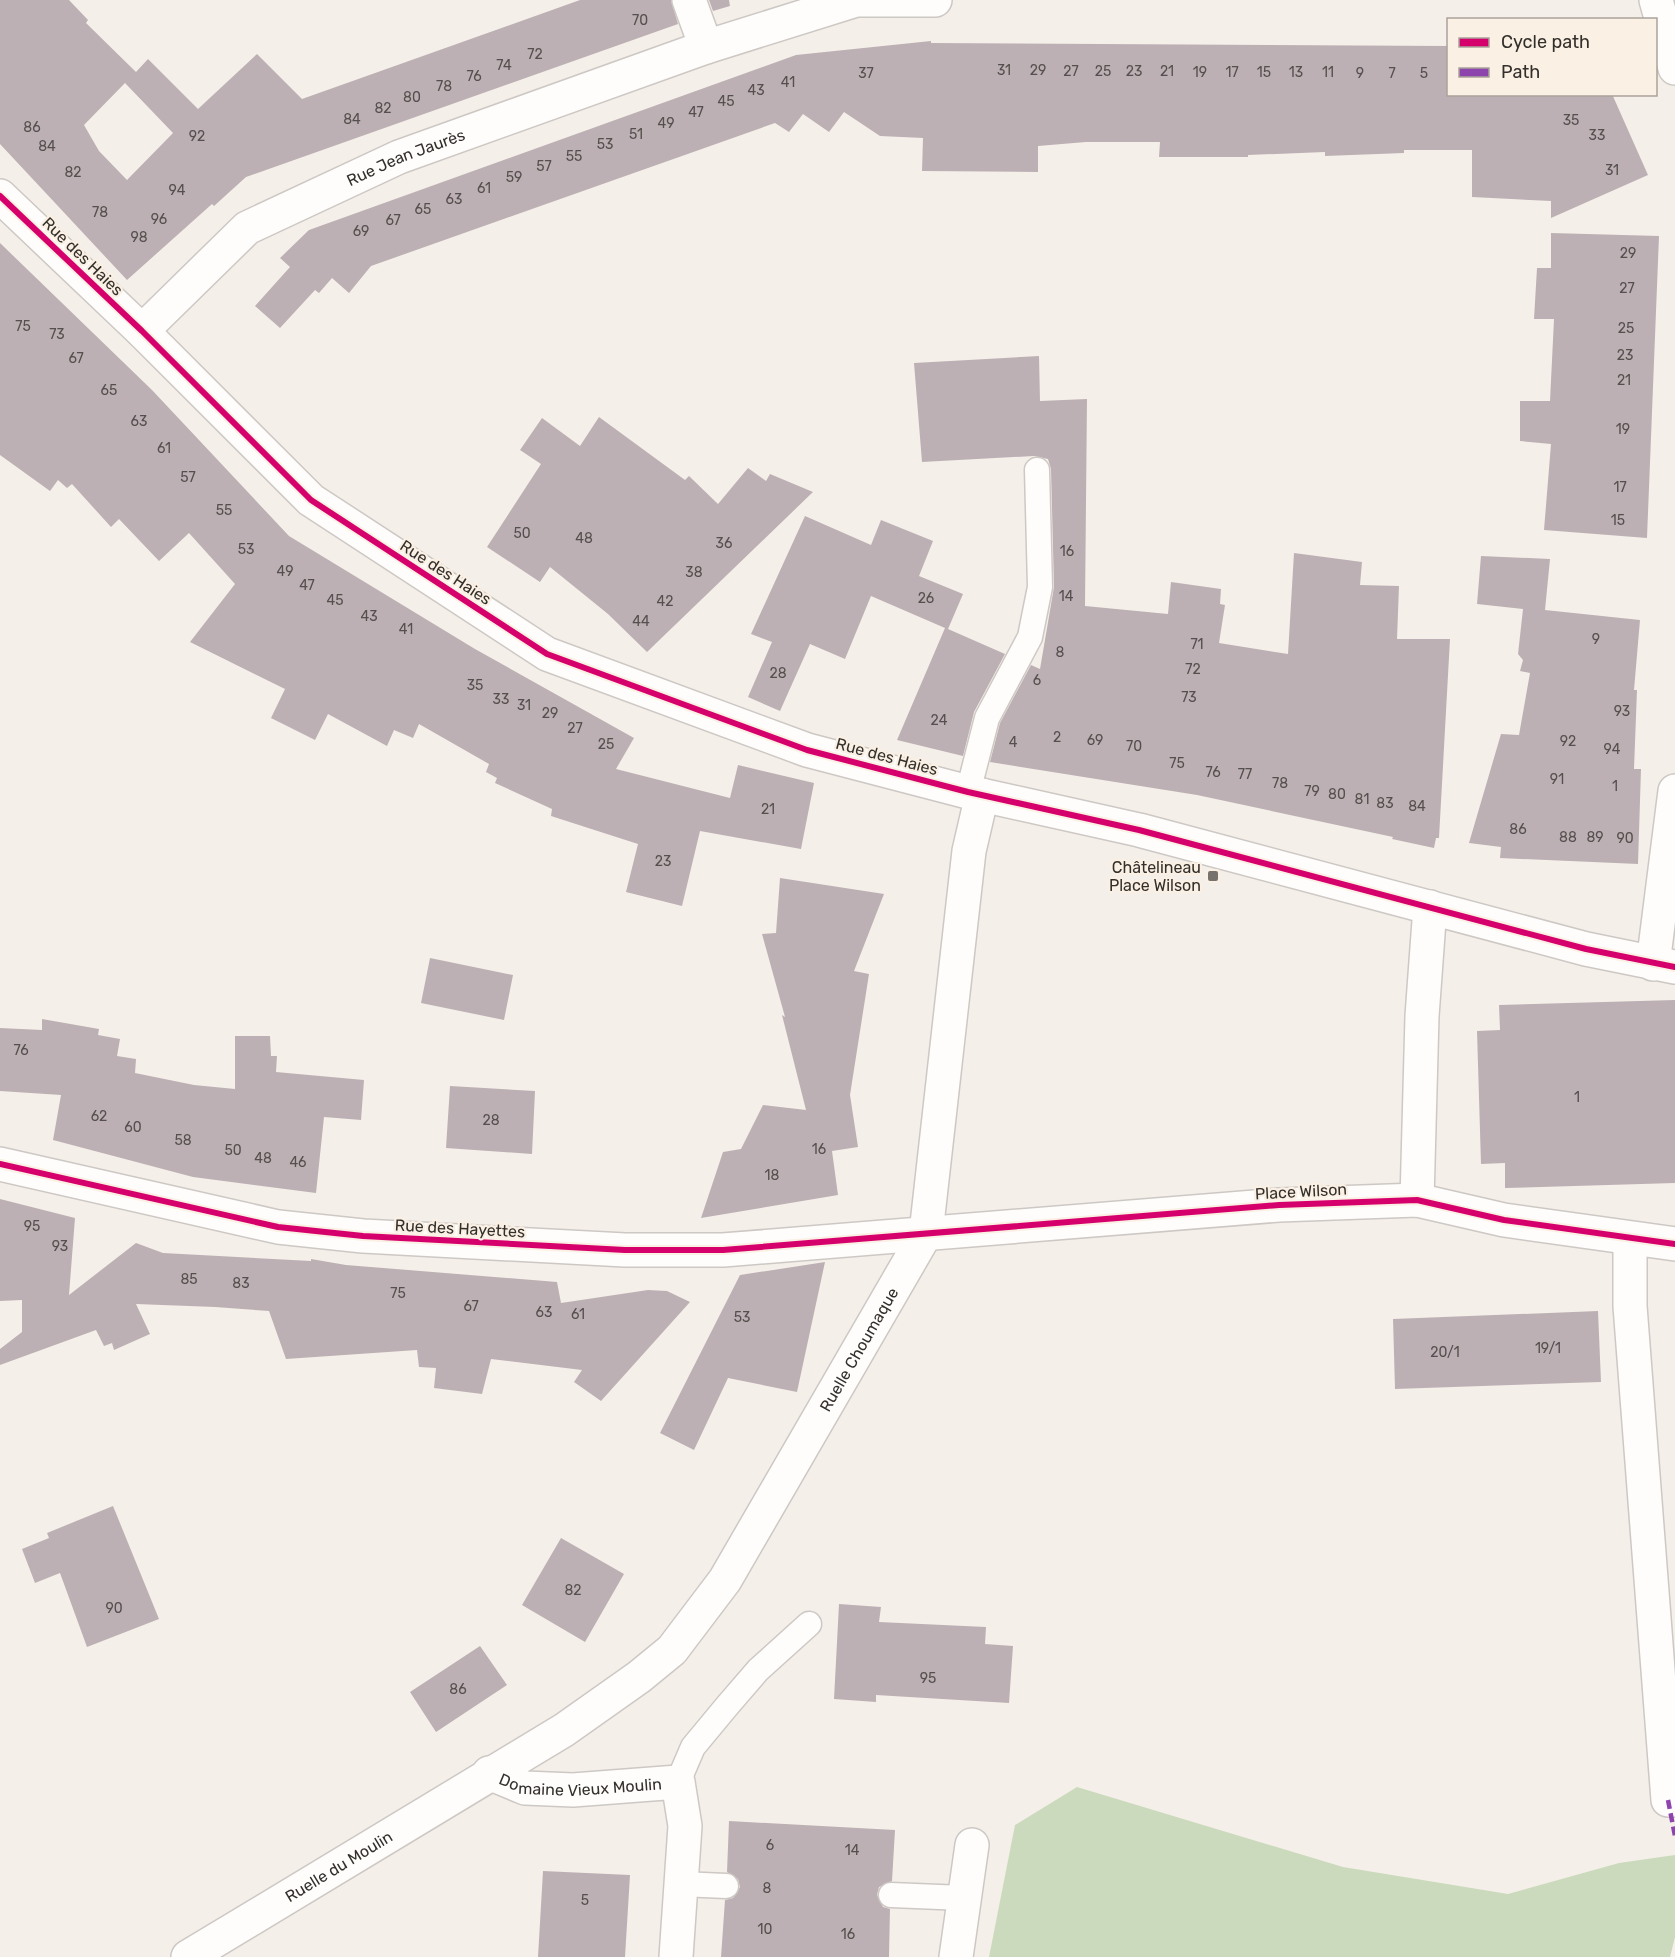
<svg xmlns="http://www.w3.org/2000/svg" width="1675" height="1957" font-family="Rubik,sans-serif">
<rect width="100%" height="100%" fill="#f5efe9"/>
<path fill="#cbdabc" d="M 1077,1787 L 1343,1867 L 1508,1894 L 1619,1863 L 1675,1855 L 1675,1937 L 1670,1957 L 989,1957 L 1015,1825 Z"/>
<path fill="#bcb0b4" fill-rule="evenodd" d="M 0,0 L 69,0 L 88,20 L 86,23 L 136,72 L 148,59 L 198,109 L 257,54 L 302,99 L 580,0 L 671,0 L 678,24 L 246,177 L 214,206 L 212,204 L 127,280 L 0,144 ZM 125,83 L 173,133 L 127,180 L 99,151 L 84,125 Z
M 709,0 L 729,0 L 730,6 L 713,11 Z
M 931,41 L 931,43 L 1449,46 L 1449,94 L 1612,94 L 1648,175 L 1551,218 L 1551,201 L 1472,197 L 1472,150 L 1404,150 L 1404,153 L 1325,156 L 1325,152 L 1248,155 L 1248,157 L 1159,157 L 1160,142 L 1086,142 L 1038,146 L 1038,172 L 922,171 L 923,138 L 880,136 L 844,112 L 829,132 L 803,114 L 789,132 L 775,123 L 371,266 L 349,293 L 332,278 L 319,293 L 315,290 L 280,328 L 255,306 L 290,267 L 280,258 L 309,230 L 796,55 Z
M 1551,233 L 1659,236 L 1647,538 L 1544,530 L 1551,444 L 1520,441 L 1520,401 L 1550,401 L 1554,319 L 1534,319 L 1537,268 L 1551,268 Z
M 0,243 L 152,390 L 289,536 L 475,649 L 634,738 L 616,769 L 730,798 L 738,765 L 814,783 L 801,849 L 700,831 L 682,906 L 626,892 L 638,844 L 551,816 L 552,809 L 495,783 L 497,778 L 486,772 L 489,764 L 419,724 L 413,738 L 394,730 L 387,746 L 328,714 L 315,740 L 271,718 L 285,689 L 190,642 L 235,584 L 189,533 L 159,561 L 119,519 L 111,527 L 72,484 L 67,488 L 58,480 L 50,491 L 0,455 Z
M 1039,356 L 1040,401 L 1087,399 L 1085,606 L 1168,614 L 1171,582 L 1221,589 L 1220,604 L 1225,605 L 1219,643 L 1288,654 L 1294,553 L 1362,562 L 1360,585 L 1399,586 L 1397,639 L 1450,639 L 1439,838 L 1436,838 L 1434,848 L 1392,839 L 1393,837 L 1197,795 L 990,762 L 1000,723 L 1031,665 L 1040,669 L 1054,587 L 1051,469 L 1048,459 L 1034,456 L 922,462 L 914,363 Z
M 599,417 L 685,480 L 689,476 L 718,504 L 748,468 L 766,481 L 770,474 L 813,492 L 647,652 L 608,614 L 550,567 L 540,582 L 487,547 L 541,464 L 520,450 L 542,418 L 580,446 Z
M 805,516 L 871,545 L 881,520 L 933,541 L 919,576 L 963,594 L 948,629 L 1005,654 L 974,712 L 963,756 L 897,740 L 945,628 L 871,596 L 845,659 L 810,644 L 780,711 L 748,697 L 772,642 L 751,634 Z
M 1481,556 L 1550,559 L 1545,610 L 1640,620 L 1634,690 L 1637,690 L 1634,769 L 1641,769 L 1638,864 L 1500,858 L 1501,847 L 1469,843 L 1501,734 L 1519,735 L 1530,673 L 1520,671 L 1523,660 L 1518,654 L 1523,609 L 1477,604 Z
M 780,878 L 884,894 L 854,971 L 869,974 L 850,1095 L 858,1147 L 832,1151 L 838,1195 L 701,1218 L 723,1152 L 741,1149 L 763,1105 L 806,1110 L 782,1015 L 785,1017 L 762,934 L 776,933 Z
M 430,958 L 513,975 L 504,1020 L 421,1003 Z
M 1675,1000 L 1675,1183 L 1505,1188 L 1505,1163 L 1481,1164 L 1477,1031 L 1500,1030 L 1499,1005 Z
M 42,1019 L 99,1029 L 98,1035 L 120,1039 L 117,1056 L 136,1059 L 135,1073 L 194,1085 L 235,1089 L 235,1036 L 270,1036 L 271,1056 L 277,1056 L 276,1072 L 364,1080 L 361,1120 L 324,1117 L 316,1193 L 193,1177 L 53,1140 L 61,1095 L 0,1091 L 0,1028 L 42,1030 Z
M 450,1086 L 535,1091 L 532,1154 L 446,1148 Z
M 0,1199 L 75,1218 L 69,1295 L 136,1243 L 163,1253 L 311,1261 L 311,1259 L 346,1265 L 557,1282 L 561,1303 L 648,1290 L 667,1291 L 690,1302 L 601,1401 L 574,1382 L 582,1370 L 491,1359 L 482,1394 L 434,1388 L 436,1368 L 419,1367 L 417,1350 L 286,1359 L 269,1311 L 215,1307 L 136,1304 L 150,1334 L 114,1350 L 112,1343 L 104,1346 L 96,1330 L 0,1365 L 0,1349 L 22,1332 L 22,1300 L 0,1301 Z
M 825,1262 L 797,1392 L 728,1378 L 694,1450 L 660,1433 L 740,1275 Z
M 1598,1311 L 1601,1382 L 1395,1389 L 1393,1319 Z
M 113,1506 L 159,1619 L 87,1647 L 60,1573 L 35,1583 L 22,1549 L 49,1538 L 47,1533 Z
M 561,1538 L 624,1574 L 585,1642 L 522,1605 Z
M 839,1604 L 881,1607 L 879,1622 L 986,1627 L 985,1644 L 1013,1646 L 1009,1703 L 876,1695 L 876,1702 L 834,1699 Z
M 480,1646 L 507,1685 L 436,1732 L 410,1692 Z
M 729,1821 L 895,1830 L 892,1881 L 879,1887 L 877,1895 L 883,1907 L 890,1909 L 889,1957 L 721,1957 L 725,1900 L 733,1898 L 740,1887 L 738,1879 L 727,1872 Z
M 543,1871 L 630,1875 L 625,1957 L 538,1957 Z"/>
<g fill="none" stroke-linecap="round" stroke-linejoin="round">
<defs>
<path id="lane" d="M 968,792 L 987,718 L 1030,637 L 1040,587 L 1037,470
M 678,1782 L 693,1747 L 727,1706 L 758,1670 L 809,1624
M 681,1884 L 726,1886
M 891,1895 L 964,1898"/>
<g id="street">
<path d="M 689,0 L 706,47"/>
<path d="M 1656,0 L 1675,68"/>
<path id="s1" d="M 142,331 L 247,228 L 399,157 L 706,47 L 856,0 L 935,0"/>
<path d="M 1653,964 L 1675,791"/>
<path d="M 0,1164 L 278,1227 L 363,1236 L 625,1250 L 723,1250 L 1279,1205 L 1417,1200 L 1504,1220 L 1675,1244"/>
<path d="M 1417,1200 L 1422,1016 L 1430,907"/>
<path d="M 1630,1240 L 1630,1306 L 1668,1800 L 1675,1800"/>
<path id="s2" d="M 489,1773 L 525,1788 L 573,1790 L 678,1782 L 685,1826 L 676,1957"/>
<path id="s3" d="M 188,1957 L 564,1730 L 639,1677 L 672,1650 L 725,1580 L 926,1233 L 969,851 L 982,795"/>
<path d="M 956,1957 L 972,1845"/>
</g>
<path id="secondary" d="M 0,196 L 142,331 L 311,500 L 547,654 L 807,750 L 968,792 L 1139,830 L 1586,949 L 1675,967"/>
</defs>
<use href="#lane" stroke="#cdc8c4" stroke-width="27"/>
<use href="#street" stroke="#cdc8c4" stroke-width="36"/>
<use href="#secondary" stroke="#cdc8c4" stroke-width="36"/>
<use href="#lane" stroke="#fefdfc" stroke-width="24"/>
<use href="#street" stroke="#fefdfc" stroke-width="33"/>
<use href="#secondary" stroke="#fefdfc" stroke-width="33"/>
<path stroke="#8e44ad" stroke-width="4.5" stroke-dasharray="9 4.5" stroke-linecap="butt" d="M 1668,1800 L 1675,1836"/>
<defs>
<path id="cycleway" d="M 0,196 L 142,331 L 311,500 L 547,654 L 807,750 L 968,792 L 1139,830 L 1586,949 L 1675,967
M 0,1164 L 278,1227 L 363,1236 L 625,1250 L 723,1250 L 1279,1205 L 1417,1200 L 1504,1220 L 1675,1244"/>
</defs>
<use href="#cycleway" stroke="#faf0e4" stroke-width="10"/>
<use href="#cycleway" stroke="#d6006c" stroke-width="6"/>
</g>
<rect fill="#77726e" stroke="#faf0e4" stroke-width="2" x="1207" y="870" width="12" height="12" rx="3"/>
<g text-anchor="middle" stroke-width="4.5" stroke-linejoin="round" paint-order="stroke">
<g font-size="14" fill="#554f4d">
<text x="640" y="25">70</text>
<text x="535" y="59">72</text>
<text x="504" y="70">74</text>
<text x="1004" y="75">31</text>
<text x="1038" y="75">29</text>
<text x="1071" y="76">27</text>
<text x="1103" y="76">25</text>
<text x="1134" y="76">23</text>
<text x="1167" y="76">21</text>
<text x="1200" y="77">19</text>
<text x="1232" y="77">17</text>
<text x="1264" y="77">15</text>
<text x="1296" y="77">13</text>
<text x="1328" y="77">11</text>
<text x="866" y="78">37</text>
<text x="1360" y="78">9</text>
<text x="1392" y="78">7</text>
<text x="1424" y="78">5</text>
<text x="474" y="81">76</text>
<text x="788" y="87">41</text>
<text x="444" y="91">78</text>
<text x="756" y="95">43</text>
<text x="412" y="102">80</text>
<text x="726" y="106">45</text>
<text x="383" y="113">82</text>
<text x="696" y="117">47</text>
<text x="352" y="124">84</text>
<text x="1571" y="125">35</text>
<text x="666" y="128">49</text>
<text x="32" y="132">86</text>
<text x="636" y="139">51</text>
<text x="1597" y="140">33</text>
<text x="197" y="141">92</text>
<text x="605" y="149">53</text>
<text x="47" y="151">84</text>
<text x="574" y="161">55</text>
<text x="544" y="171">57</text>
<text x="1612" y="175">31</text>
<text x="73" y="177">82</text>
<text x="514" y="182">59</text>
<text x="484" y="193">61</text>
<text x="177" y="195">94</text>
<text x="454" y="204">63</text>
<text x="423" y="214">65</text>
<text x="100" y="217">78</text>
<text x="159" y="224">96</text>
<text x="393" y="225">67</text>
<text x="361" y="236">69</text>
<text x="139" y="242">98</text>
<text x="1628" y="258">29</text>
<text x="1627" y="293">27</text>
<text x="23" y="331">75</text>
<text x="1626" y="333">25</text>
<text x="57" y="339">73</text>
<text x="1625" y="360">23</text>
<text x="76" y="363">67</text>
<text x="1624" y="385">21</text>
<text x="109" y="395">65</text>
<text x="139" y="426">63</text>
<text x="1623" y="434">19</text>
<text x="164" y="453">61</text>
<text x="188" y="482">57</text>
<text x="1620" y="492">17</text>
<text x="224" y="515">55</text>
<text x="1618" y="525">15</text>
<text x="522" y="538">50</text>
<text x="584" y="543">48</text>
<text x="724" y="548">36</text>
<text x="246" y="554">53</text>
<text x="1067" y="556">16</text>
<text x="285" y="576">49</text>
<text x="694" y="577">38</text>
<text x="307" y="590">47</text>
<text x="1066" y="601">14</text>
<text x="926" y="603">26</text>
<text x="335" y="605">45</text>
<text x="665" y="606">42</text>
<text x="369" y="621">43</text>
<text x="641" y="626">44</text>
<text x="406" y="634">41</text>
<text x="1596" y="644">9</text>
<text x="1197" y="649">71</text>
<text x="1060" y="657">8</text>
<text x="1193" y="674">72</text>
<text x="778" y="678">28</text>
<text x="1037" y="685">6</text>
<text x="475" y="690">35</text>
<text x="1189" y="702">73</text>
<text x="501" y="704">33</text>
<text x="524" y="710">31</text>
<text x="1622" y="716">93</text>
<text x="550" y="718">29</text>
<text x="939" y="725">24</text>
<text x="575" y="733">27</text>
<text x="1057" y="742">2</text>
<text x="1095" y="745">69</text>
<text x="1568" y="746">92</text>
<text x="1013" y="747">4</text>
<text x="606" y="749">25</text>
<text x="1134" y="751">70</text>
<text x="1612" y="754">94</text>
<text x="1177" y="768">75</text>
<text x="1213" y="777">76</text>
<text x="1245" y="779">77</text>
<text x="1557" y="784">91</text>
<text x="1280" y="788">78</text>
<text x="1615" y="791">1</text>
<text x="1312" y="796">79</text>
<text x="1337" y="799">80</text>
<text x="1362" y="804">81</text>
<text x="1385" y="808">83</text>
<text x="1417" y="811">84</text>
<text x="768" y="814">21</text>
<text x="1518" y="834">86</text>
<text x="1568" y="842">88</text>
<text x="1595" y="842">89</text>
<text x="1625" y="843">90</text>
<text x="663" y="866">23</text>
<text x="21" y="1055">76</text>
<text x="1577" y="1102">1</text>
<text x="99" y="1121">62</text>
<text x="491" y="1125">28</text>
<text x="133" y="1132">60</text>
<text x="183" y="1145">58</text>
<text x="819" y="1154">16</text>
<text x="233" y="1155">50</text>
<text x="263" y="1163">48</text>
<text x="298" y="1167">46</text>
<text x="772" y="1180">18</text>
<text x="32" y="1231">95</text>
<text x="60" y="1251">93</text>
<text x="189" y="1284">85</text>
<text x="241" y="1288">83</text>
<text x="398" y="1298">75</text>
<text x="471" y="1311">67</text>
<text x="544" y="1317">63</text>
<text x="578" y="1319">61</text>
<text x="742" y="1322">53</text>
<text x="1548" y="1353">19/1</text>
<text x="1445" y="1357">20/1</text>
<text x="573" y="1595">82</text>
<text x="114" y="1613">90</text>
<text x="928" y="1683">95</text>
<text x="458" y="1694">86</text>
<text x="770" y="1850">6</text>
<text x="852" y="1855">14</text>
<text x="767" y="1893">8</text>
<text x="585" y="1905">5</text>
<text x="765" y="1934">10</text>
<text x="848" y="1939">16</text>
</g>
<g font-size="16" fill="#332f2b" stroke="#faf0e4">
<text dy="6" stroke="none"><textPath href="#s1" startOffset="321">Rue Jean Jaurès</textPath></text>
<text transform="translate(83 256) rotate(44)" y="6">Rue des Haies</text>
<text transform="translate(446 572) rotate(33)" y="6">Rue des Haies</text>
<text transform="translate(887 756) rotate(15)" y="6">Rue des Haies</text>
<text transform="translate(1301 1191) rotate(-3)" y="6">Place Wilson</text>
<text transform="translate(460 1228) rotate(3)" y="6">Rue des Hayettes</text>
<text dy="6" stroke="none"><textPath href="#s3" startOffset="928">Ruelle Choumaque</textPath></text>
<text dy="6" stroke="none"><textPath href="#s2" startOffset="94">Domaine Vieux Moulin</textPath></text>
<text dy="6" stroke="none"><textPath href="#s3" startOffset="176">Ruelle du Moulin</textPath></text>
</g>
<g font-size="16" fill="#332f2b" stroke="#faf0e4" text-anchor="end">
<text x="1201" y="873">Châtelineau<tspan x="1201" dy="18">Place Wilson</tspan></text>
</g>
</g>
<rect x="1447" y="18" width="210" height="78" fill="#faf0e4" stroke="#aaa39a" stroke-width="1.5"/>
<rect x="1459" y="38" width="30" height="9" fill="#d6006c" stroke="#aaa39a" stroke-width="1.5"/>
<text x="1501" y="48" font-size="18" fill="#332f2b">Cycle path</text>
<rect x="1459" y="68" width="30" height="9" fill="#8e44ad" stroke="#aaa39a" stroke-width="1.5"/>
<text x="1501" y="78" font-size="18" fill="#332f2b">Path</text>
</svg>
